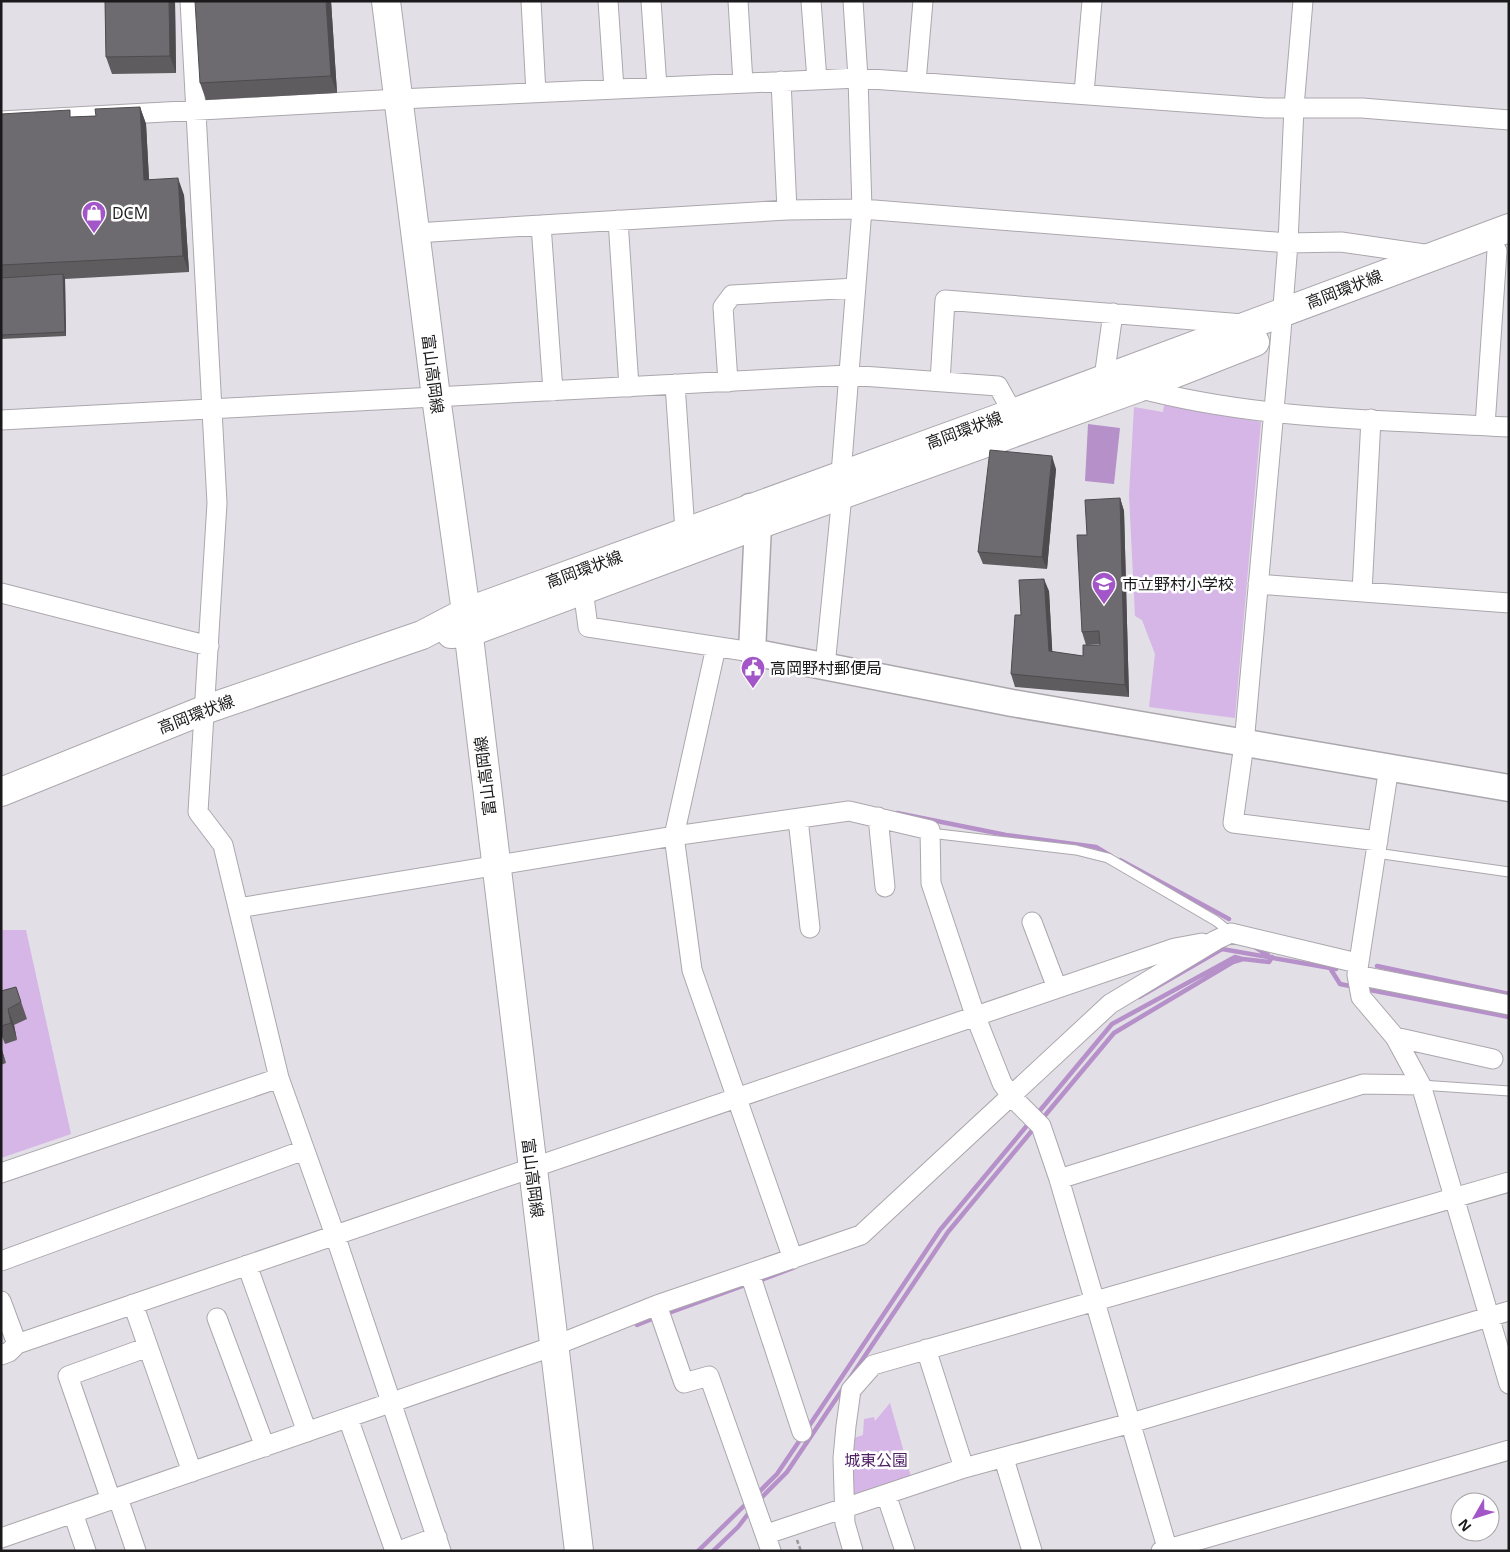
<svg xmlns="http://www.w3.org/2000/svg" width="1510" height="1552" font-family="'Open Sans','Noto Sans JP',sans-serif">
<rect width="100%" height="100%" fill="#e3dfe6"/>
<path fill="#d6b5e7" d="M 1164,405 L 1261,422 L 1235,718 L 1149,707 L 1155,654 L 1142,620 L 1135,616 L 1129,495 L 1134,407 L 1163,412 Z
M 1,930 L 26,930 L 71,1134 L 1,1158 L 1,1065 L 6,1063 L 1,1047 L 1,1030 L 5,1043 L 17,1040 L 1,992 Z
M 890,1403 L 911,1477 L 841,1501 L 837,1444 L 863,1435 L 864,1419 L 874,1417 L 875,1421 Z"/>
<path fill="#b690c9" d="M 1088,424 L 1120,428 L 1114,484 L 1085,481 Z"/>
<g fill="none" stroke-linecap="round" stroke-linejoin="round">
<path stroke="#b690c9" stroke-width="4.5" d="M 897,813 L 1006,835 L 1096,847 L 1111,856
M 1120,860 L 1229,919
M 1253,946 L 1268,955
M 1377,966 L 1509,994
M 1330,968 L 1340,984 L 1355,987
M 1365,989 L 1509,1017
M 1139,997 L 1222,949 L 1336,969
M 1037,1114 L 1112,1024 L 1235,957 L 1242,959
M 1042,1119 L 1114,1033 L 1233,962 L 1243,959 L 1269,962 L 1272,957
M 758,1281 L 793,1268
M 666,1314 L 748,1284
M 637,1325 L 657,1317
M 807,1429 L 940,1230 L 1030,1122
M 757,1494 L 777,1474 L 802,1437
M 759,1500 L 787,1472 L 948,1232 L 1035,1127
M 698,1551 L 748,1502
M 713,1551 L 738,1527 L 751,1510"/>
<defs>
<path id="lane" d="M 930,833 L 1076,850 L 1108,858 L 1216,921 L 1231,933
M 1376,853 L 1509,872
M 1421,1085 L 1509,1091"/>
<path id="street" d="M 190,1 L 217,503 L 198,812 L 223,845 L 279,1078 L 335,1235 L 441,1551
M 531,1 L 536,93
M 608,1 L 614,89
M 651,1 L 657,87
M 738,1 L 743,83
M 811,1 L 817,80
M 1303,1 L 1294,107 L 1288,243 L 1281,332 L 1244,744 L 1233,823 L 1378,841
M 781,81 L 787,210 L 862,209 L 1288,243 L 1341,242 L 1431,255
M 916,82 L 923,1
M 1084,93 L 1092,1
M 1,121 L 399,99 L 858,78 L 1266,108 L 1362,108 L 1509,120
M 618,220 L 629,387
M 416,233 L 541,225
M 1104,378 L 1113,313
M 728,382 L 723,307 L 732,295 L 856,288
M 940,382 L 945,300 L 1243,324
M 675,384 L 685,531
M 1138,388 C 1258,420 1385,420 1509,427
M 553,391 L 541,225 L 787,210
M 1,420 L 848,375 L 998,386 L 1013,413
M 1485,426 L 1497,251
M 841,474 L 862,209 L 858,78 L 853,1
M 1258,584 L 1509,603
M 583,589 L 588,627 L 752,652
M 1362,592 L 1371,419
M 1,593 L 209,646
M 716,647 L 674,836 L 692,970 L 793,1259
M 825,666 L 842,495
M 1389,767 L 1357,975 L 1361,997 L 1395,1037 L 1421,1085 L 1509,1384
M 878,817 L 885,887
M 798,819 L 810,928
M 238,908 L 674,836 L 849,811 L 930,830 L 931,883 L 975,1015 L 1002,1083 L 1011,1096 L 1041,1126 L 1059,1179 L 1168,1551
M 1032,922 L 1057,988
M 1357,975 L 1509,1005
M 1395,1037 L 1493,1059
M 1,1173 L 279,1078
M 1059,1179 L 1363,1084 L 1421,1085
M 1,1261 L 304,1150
M 247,1265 L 307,1432
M 750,1274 L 802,1432
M 1,1301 L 17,1344 L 1175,948 L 1202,943
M 133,1304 L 192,1472
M 657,1305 L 684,1383 L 709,1376 L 771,1551
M 217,1318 L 265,1447
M 926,1349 L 964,1468
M 1,1355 L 9,1352 L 17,1344
M 348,1418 L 395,1551
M 1004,1459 L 1032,1551
M 886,1494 L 905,1551
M 118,1498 L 136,1551
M 111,1500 L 68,1376 L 148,1347
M 73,1513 L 86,1551
M 767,1534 L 964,1468 L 1131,1423 L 1509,1311
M 1,1538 L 554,1346 L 657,1305 L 861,1235 L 1110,1004 L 1216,940 L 1231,933 L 1357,963
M 399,1551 L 437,1537
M 853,1551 L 845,1523 L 843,1458 L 846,1426 L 851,1390 L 873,1365 L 1509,1182
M 1161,1551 L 1509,1450"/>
<path id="secondary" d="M 750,507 L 758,525 L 752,652 L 1012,703 L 1509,788"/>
<path id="primary" d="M 386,1 L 436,397 L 466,612 L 579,1551
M 451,634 L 468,633 L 758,525 L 1138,388 L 1255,342
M 1,792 L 204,710 L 422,635 L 466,612 L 1013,413 L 1509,228"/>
</defs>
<use href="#lane" stroke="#aba7ad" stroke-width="11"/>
<use href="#street" stroke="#aba7ad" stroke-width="21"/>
<use href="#secondary" stroke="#aba7ad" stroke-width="29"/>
<use href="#primary" stroke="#aba7ad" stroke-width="30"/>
<path stroke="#99969b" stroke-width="2.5" stroke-dasharray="4 2.5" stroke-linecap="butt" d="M 797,1540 L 801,1551"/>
<use href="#lane" stroke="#fff" stroke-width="9"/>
<use href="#street" stroke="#fff" stroke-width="19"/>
<use href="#secondary" stroke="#fff" stroke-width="26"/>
<use href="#primary" stroke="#fff" stroke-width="28"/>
</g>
<path fill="#5f5c60" d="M 105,1 L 175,1 L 176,73 L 112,74 L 106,57 Z
M 331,1 L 337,93 L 206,100 L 200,83 Z
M 140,107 L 146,124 L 149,180 L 184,195 L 189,272 L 65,279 L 66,336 L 1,339 L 1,114 L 72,117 L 96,116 Z
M 1056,469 L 1047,569 L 983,564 L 978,552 Z
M 1120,498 L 1124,511 L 1129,697 L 1015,687 L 1011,674 L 1021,615 L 1049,591 L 1052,652 L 1083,656 L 1100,645 L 1100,644 L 1086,645 L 1082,632 L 1087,535 Z
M 16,987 L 27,1019 L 14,1025 L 17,1040 L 5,1044 L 1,1034 L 1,991 Z
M 1,1047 L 6,1063 L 1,1065 Z"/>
<path fill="#4d4b4e" d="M 169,1 L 175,1 L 176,73 L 170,56 Z
M 326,1 L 331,1 L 337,93 L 331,76 Z
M 140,107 L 146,124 L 150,197 L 144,180 Z
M 178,178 L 184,195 L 189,272 L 183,256 Z
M 63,274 L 65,278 L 66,336 L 65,332 Z
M 1052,456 L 1056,469 L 1047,569 L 1042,557 Z
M 1120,498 L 1124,511 L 1129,697 L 1125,685 Z
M 1044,579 L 1049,591 L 1053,664 L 1049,651 Z
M 8,1009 L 14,1025 L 17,1040 L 11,1023 Z
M 1,1047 L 6,1063 L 1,1051 Z"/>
<path fill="#6e6b70" stroke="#4d4b4e" d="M 105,1 L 169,1 L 170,56 L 106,57 Z
M 195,1 L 326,1 L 331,76 L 200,83 Z
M 140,107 L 144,180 L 178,178 L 183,256 L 1,265 L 1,114 L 70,110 L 70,117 L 96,116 L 95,109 Z
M 63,274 L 65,332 L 1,335 L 1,278 Z
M 990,450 L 1052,456 L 1042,557 L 978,552 Z
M 1120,498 L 1125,685 L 1011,674 L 1015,615 L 1021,615 L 1019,580 L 1044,579 L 1049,651 L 1083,656 L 1083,645 L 1100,645 L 1099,631 L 1082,632 L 1077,535 L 1087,535 L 1085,500 Z
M 16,987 L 21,1002 L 8,1009 L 11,1023 L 1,1026 L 1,991 Z"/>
<defs>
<symbol id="shop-pin" viewBox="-11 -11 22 30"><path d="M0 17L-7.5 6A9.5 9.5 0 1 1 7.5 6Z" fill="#a356c7" stroke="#fff"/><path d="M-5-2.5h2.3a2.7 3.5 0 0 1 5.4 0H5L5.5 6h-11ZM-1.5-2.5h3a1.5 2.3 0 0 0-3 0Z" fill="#fff"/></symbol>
<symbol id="school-pin" viewBox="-11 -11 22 30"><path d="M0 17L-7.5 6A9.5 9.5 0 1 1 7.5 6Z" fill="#a356c7" stroke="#fff"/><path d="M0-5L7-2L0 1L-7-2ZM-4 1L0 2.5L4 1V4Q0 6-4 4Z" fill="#fff"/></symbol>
<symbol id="civic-pin" viewBox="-11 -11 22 30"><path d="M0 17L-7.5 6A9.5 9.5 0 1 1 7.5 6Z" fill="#a356c7" stroke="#fff"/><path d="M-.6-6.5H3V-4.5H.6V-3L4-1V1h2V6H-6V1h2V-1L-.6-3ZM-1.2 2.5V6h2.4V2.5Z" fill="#fff"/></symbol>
</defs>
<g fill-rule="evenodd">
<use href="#shop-pin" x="80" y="199" width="28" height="38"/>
<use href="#school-pin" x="1090" y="570" width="28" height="38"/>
<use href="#civic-pin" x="739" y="654" width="28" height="38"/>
</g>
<g text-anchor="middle" stroke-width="5" stroke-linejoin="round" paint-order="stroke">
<g font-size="16" fill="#1a191b" stroke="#fff" text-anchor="start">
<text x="112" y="219">DCM</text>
<text x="1122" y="590">市立野村小学校</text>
<text x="770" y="674">高岡野村郵便局</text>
</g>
<g font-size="16" fill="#1a191b" stroke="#fff">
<text transform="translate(1344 289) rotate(-21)" y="6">高岡環状線</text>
<text transform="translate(433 374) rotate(83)" y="6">富山高岡線</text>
<text transform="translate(964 430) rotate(-20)" y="6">高岡環状線</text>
<text transform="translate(584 569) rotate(-20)" y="6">高岡環状線</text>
<text transform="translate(196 714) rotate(-21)" y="6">高岡環状線</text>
<text transform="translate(485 776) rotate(-97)" y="6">富山高岡線</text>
<text transform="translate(533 1178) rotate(83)" y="6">富山高岡線</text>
</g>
<g font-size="16" fill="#4f1f64" stroke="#fff">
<text x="876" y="1466">城東公園</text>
</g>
</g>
<rect width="1510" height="1552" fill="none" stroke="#1a191b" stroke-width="5"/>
<g transform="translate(1475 1517) rotate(231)"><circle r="24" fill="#ffffff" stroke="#a3a3a4"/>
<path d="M0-4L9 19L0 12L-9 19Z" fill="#a356c7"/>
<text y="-8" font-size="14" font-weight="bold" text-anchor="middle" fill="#1a191b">N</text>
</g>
</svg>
